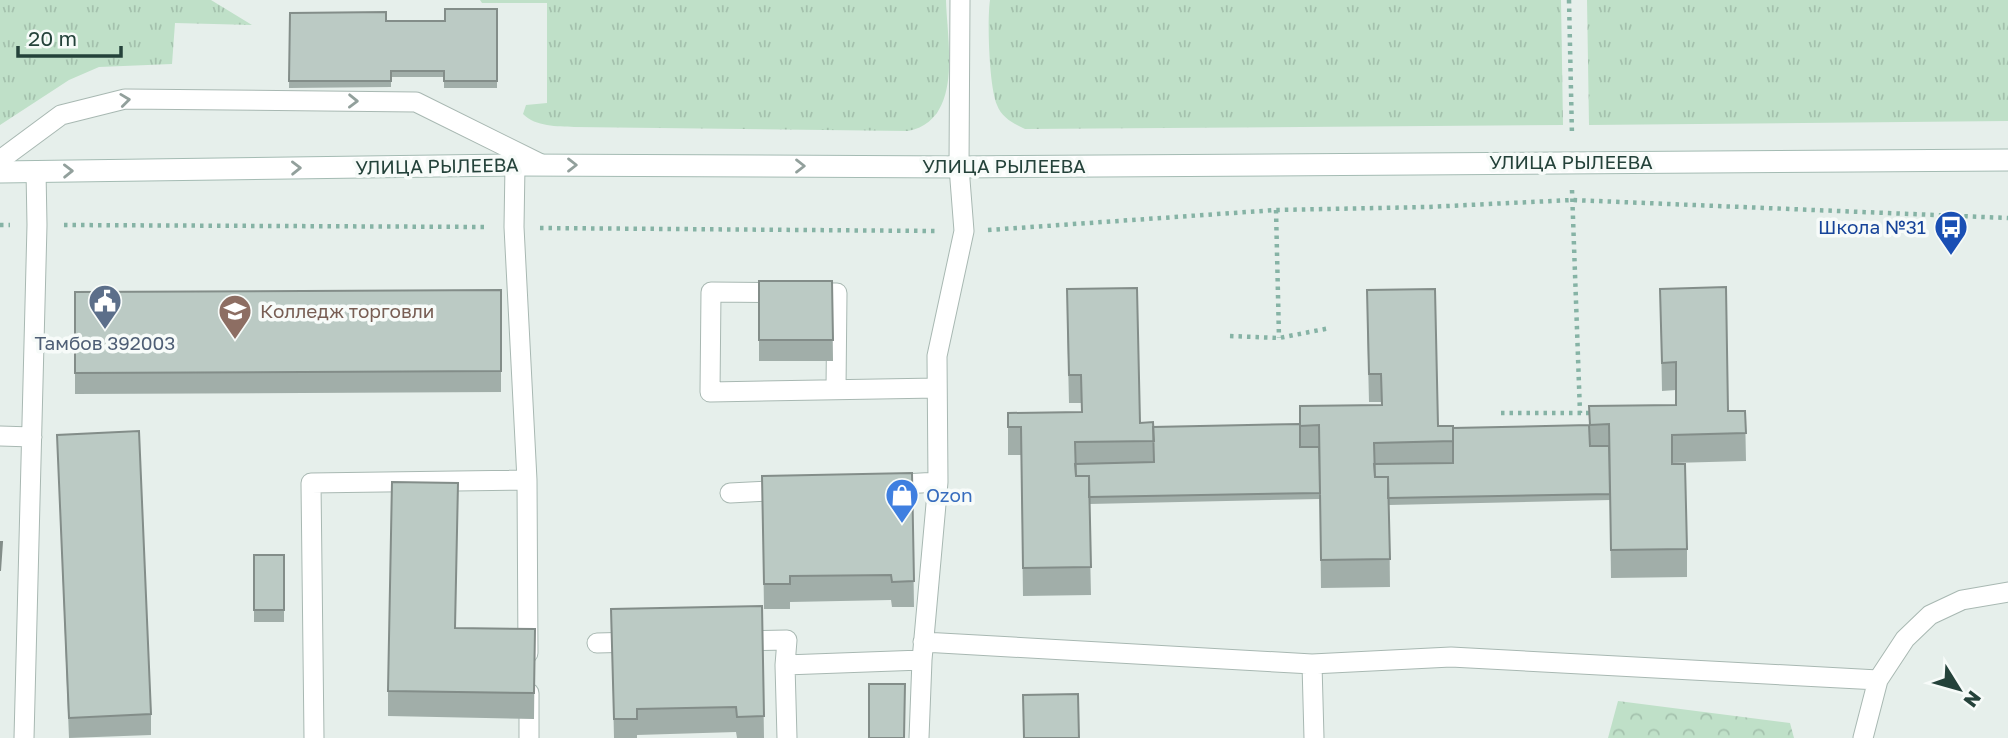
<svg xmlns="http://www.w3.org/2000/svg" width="2008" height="738" font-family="'Golos Text',sans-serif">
<defs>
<pattern id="grass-tufts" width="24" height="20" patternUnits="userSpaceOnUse" patternTransform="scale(1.75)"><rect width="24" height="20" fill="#bfe0c8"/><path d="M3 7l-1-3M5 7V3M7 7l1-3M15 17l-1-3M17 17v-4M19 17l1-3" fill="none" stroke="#a4c1ad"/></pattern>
<pattern id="forest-crowns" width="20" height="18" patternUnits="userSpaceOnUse" patternTransform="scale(1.75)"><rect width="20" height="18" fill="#bfe0c8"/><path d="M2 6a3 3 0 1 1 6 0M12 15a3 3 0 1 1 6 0" fill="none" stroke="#a4c1ad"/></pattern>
</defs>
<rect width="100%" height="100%" fill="#e6efeb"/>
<path fill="url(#grass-tufts)" d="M 0,0 L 211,0 L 252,25 L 175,23 L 172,64 L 99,67 L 69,80 L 0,125 Z
M 480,0 L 946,0 C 947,42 964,120 908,131 L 574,127 C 557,126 536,127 523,114 L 526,105 L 547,103 L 547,3 L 482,3 Z
M 990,0 L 1561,0 L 1563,125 L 1025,129 C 1013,123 1002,118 997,105 C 989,87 987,20 990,0 Z
M 1587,0 L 2008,0 L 2008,121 L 1589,125 Z"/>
<path fill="url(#forest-crowns)" d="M 1618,701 L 1790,723 L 1794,738 L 1608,738 Z"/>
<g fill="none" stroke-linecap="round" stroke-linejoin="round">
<defs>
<path id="service" d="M 0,160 L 61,115 L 125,99 L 416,102 L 543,165
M 515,165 L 514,227 L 527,480
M 836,388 L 837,293 L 711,292 L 710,392 L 937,388
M 0,436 L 32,437
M 887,485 L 938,482
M 730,493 L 787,490
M 739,641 L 787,640 L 785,665
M 923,642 L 1312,664 L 1451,657 L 1878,680
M 597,643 L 635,642
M 1312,664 L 1314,738
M 529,693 L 529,738
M 24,738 L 37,225 L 36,171
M 314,738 L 311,483 L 527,480 L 528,653
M 787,738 L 785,665 L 922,660
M 919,738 L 922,660 L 938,482 L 937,356 L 964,231 L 959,167 L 960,0
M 1863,738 L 1878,680 L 1905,639 L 1930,615 L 1962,600 L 2008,592"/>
<path id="secondary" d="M 0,172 L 515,165 L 959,167 L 2008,160"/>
</defs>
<use href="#service" stroke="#a8b8b2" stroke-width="21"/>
<use href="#secondary" stroke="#a4bbb3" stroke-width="23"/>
<path stroke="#86b3a5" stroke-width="4.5" stroke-dasharray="3.5 5" stroke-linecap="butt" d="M 1569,0 L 1572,136
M 1572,190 L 1580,413
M 1276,210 L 1279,338
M 0,225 L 10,225
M 64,225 L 489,227
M 540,228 L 937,231
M 988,230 L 1276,210 L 1427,207 L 1572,200 L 2008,218
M 1230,336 L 1279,338 L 1330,328
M 1501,413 L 1595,413"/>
<use href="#service" stroke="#fff" stroke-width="19"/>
<use href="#secondary" stroke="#fff" stroke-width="21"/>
</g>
<path fill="#a1aea9" d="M 497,9 L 497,88 L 444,88 L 444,77 L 391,77 L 391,87 L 289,88 L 290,13 L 386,21 L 445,21 Z
M 759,281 L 832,281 L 833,361 L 759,361 Z
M 1660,289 L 1728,411 L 1745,411 L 1746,461 L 1672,463 L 1687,549 L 1687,577 L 1611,578 L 1610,500 L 1389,505 L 1390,587 L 1321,588 L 1320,499 L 1089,504 L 1091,595 L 1023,596 L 1021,455 L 1008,455 L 1008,413 L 1081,412 L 1081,403 L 1069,403 L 1067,317 L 1140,423 L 1153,427 L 1300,424 L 1381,405 L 1381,402 L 1369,402 L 1367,318 L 1438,426 L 1453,428 L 1589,425 L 1589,406 L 1676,405 L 1676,390 L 1662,391 Z
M 501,290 L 501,392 L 75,394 L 75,292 Z
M 57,435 L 151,714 L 151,735 L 69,738 Z
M 912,473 L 914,607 L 892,607 L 891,600 L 790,602 L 790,609 L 764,609 L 762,476 Z
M 254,555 L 284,555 L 284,622 L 254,622 Z
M 762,606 L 764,738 L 737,738 L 736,732 L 637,735 L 637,738 L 614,738 L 611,609 Z
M 456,628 L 535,629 L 534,719 L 388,716 L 388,691 Z"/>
<path fill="#bbcac4" stroke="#838d89" stroke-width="2" d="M 445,9 L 497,9 L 497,81 L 444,81 L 444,71 L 391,71 L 391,81 L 289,81 L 290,13 L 386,12 L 386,21 L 445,21 Z
M 759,281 L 832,281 L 833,340 L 759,340 Z
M 1726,287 L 1728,411 L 1745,411 L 1746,433 L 1672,435 L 1672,464 L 1685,464 L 1687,549 L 1611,550 L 1609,424 L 1590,425 L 1589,406 L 1676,405 L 1676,362 L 1662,363 L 1660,289 Z
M 1137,288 L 1140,423 L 1153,422 L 1154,441 L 1075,442 L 1076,476 L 1089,476 L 1091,567 L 1023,568 L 1021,427 L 1008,427 L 1008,413 L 1082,412 L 1081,375 L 1069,375 L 1067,289 Z
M 1435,289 L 1438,426 L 1453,426 L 1453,441 L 1374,443 L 1375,477 L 1388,477 L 1390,559 L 1321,560 L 1319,425 L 1300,426 L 1300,406 L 1382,405 L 1381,374 L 1369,374 L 1367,290 Z
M 501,290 L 501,371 L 75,373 L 75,292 Z
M 1300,424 L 1300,447 L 1319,447 L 1320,493 L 1089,497 L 1089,476 L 1076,476 L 1075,464 L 1154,462 L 1153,427 Z
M 1589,425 L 1590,446 L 1609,446 L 1610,494 L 1388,498 L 1388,477 L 1375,477 L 1374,464 L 1453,463 L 1453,428 Z
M 139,431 L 151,714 L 69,718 L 57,435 Z
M 912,473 L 914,581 L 892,582 L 891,575 L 790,576 L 790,584 L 764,584 L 762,476 Z
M 392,482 L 458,483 L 455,628 L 535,629 L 534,693 L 388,691 Z
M 0,542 L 2,542 L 0,571 Z
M 254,555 L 284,555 L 284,610 L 254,610 Z
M 762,606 L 764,716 L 737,717 L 736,707 L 637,709 L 637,719 L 614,719 L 611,609 Z
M 869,684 L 905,684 L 904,738 L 869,738 Z
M 1078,694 L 1079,738 L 1024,738 L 1023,695 Z"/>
<defs><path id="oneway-chevron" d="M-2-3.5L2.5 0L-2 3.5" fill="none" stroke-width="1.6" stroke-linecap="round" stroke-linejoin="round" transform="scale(1.75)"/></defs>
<g stroke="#92a09c">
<use href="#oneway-chevron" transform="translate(125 100) rotate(-7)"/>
<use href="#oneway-chevron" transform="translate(353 101) rotate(1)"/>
<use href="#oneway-chevron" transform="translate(572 165)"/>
<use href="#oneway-chevron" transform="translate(800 166)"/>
<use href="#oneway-chevron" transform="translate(296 168) rotate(-1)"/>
<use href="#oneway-chevron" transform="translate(68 171) rotate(-1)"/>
</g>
<defs>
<symbol id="bus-pin" viewBox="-11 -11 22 30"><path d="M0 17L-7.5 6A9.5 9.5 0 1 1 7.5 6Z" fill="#1a4fb4" stroke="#f7fbf9"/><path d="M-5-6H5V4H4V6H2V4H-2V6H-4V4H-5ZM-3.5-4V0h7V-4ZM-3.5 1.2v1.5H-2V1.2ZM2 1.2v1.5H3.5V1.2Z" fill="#fff"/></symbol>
<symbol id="civic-pin" viewBox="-11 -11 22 30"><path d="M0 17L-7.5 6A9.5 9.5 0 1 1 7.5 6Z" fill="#5c6f8a" stroke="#f7fbf9"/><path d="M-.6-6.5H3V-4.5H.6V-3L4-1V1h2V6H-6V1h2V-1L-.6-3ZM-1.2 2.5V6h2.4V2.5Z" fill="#fff"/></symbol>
<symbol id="university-pin" viewBox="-11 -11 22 30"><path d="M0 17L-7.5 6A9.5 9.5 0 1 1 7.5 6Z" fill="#8d6e63" stroke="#f7fbf9"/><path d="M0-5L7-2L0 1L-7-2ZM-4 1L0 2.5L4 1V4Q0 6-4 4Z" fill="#fff"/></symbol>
<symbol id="shop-pin" viewBox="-11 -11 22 30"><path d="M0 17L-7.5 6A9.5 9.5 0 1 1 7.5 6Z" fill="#3f7fe0" stroke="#f7fbf9"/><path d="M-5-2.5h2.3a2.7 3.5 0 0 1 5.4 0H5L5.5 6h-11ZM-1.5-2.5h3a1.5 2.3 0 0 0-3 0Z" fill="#fff"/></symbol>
</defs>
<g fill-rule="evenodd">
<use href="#bus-pin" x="1932" y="208" width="38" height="52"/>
<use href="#civic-pin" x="86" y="282" width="38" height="52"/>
<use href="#university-pin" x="216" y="292" width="38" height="52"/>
<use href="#shop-pin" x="883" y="476" width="38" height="52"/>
</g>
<g text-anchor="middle" stroke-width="7" stroke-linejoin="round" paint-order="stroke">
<g font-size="19" fill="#24423a" stroke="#f7fbf9">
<text x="1571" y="169">УЛИЦА РЫЛЕЕВА</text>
<text transform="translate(437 166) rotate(-1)" y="7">УЛИЦА РЫЛЕЕВА</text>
<text x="1004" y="173">УЛИЦА РЫЛЕЕВА</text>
</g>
<g font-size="19" fill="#164399" stroke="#f7fbf9" text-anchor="end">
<text x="1926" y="234">Школа №31</text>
</g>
<g font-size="19" fill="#785e54" stroke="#f7fbf9" text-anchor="start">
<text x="260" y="318">Колледж торговли</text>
</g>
<g font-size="19" fill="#4e5e75" stroke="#f7fbf9">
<text x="105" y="350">Тамбов 392003</text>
</g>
<g font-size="19" fill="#366cbe" stroke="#f7fbf9" text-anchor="start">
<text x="926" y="502">Ozon</text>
</g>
</g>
<g transform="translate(1959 689) rotate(127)" stroke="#f7fbf9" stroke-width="5" paint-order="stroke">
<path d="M0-5L12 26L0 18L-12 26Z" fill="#24423a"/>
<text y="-10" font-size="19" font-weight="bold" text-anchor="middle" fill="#24423a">N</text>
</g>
<path d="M18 46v10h103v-10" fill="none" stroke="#24423a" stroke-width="3.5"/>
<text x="28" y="46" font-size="21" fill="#24423a" stroke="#f7fbf9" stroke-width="5" paint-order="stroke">20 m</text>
</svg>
